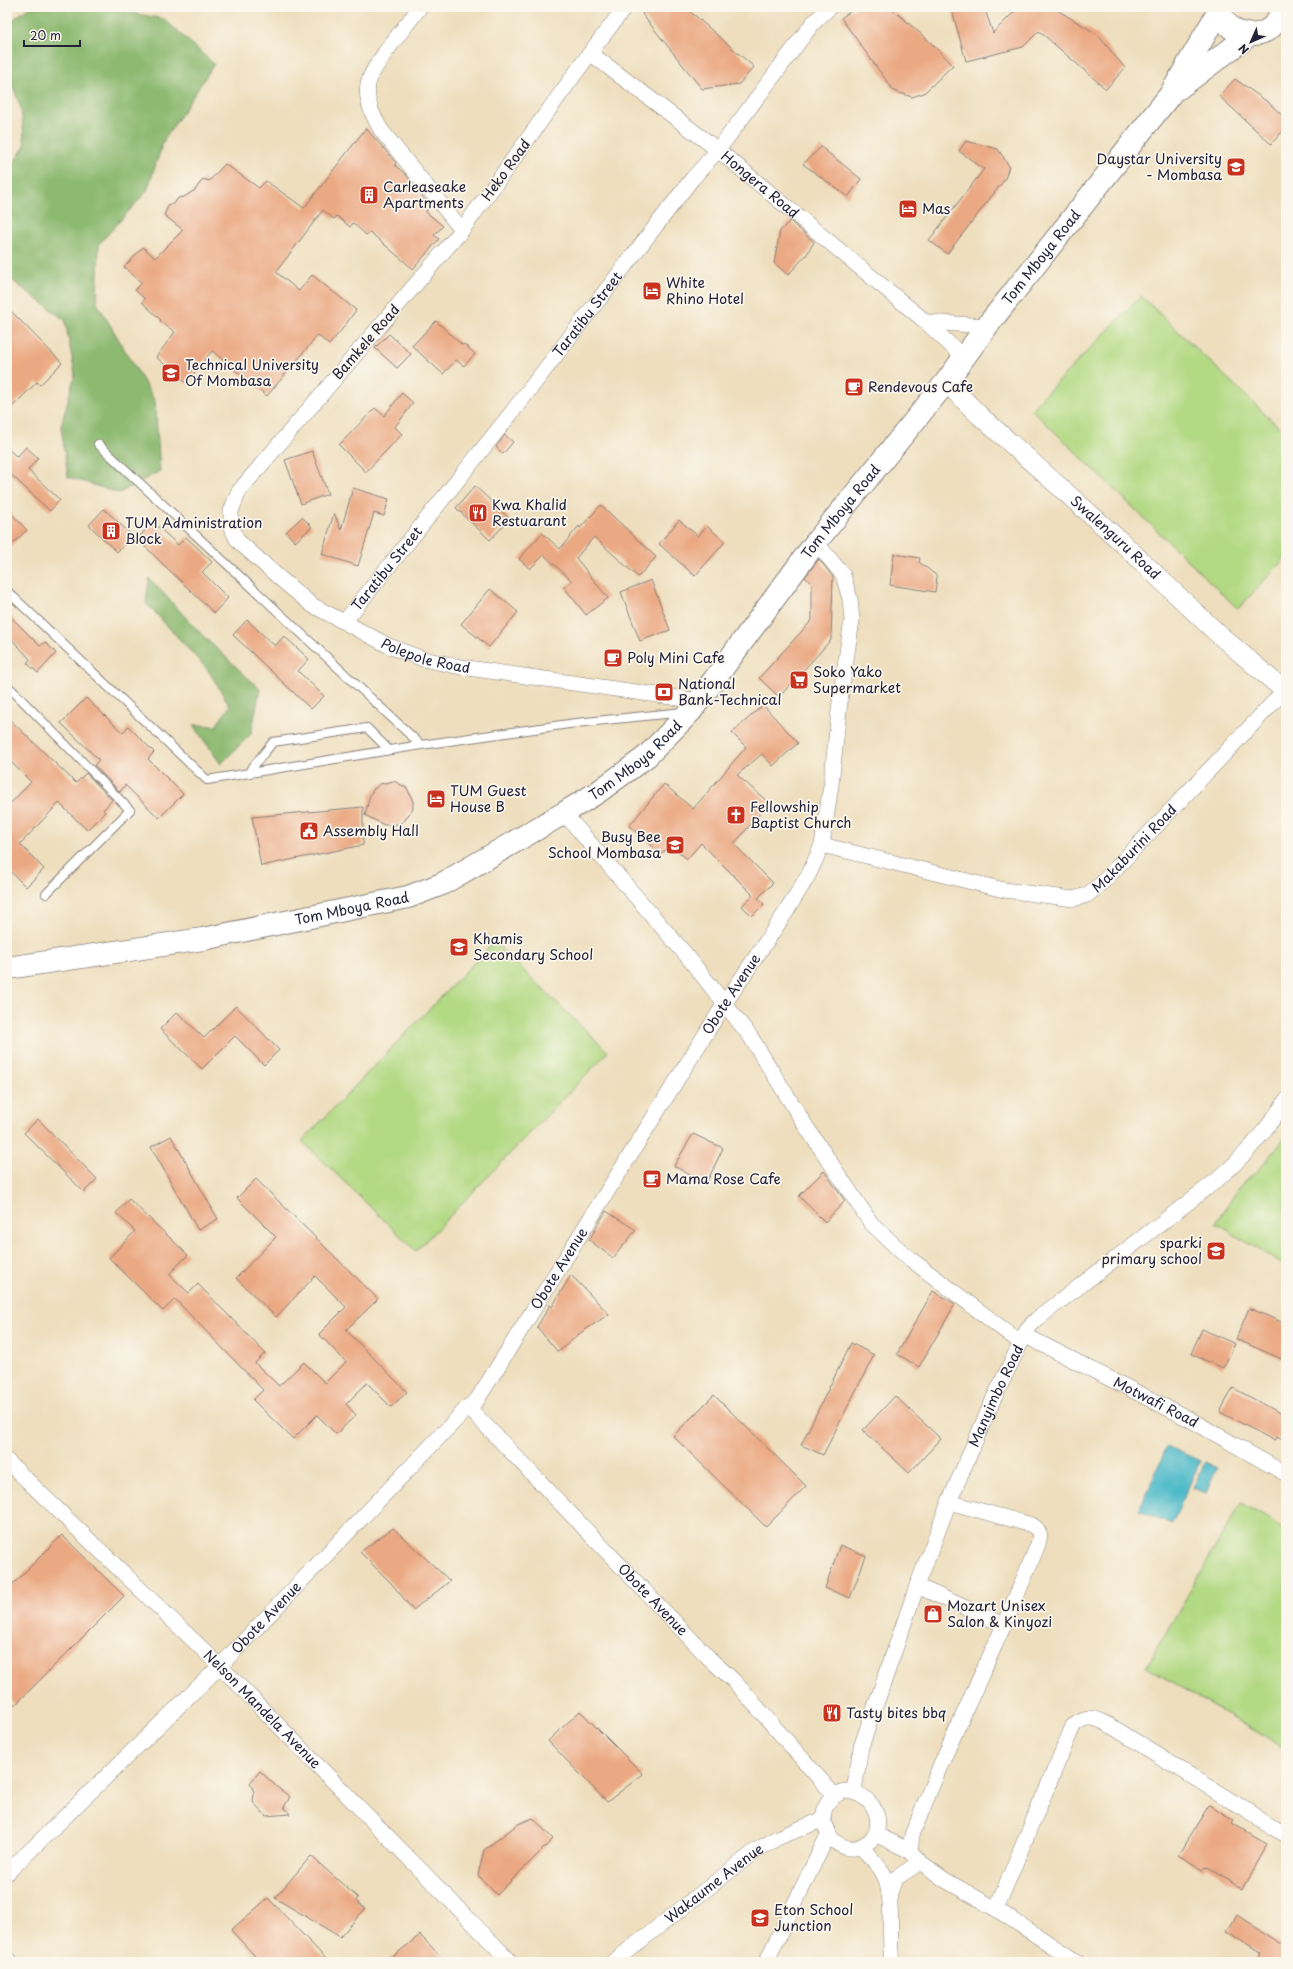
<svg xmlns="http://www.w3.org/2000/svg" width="1293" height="1969" font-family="'Playpen Sans',sans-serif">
<rect width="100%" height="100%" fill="#fbf7ec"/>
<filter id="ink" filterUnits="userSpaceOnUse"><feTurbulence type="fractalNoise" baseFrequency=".025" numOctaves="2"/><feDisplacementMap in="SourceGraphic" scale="8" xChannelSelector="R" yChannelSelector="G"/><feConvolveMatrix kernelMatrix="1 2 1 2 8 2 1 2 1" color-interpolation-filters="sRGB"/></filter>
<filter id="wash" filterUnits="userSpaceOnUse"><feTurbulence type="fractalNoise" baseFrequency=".012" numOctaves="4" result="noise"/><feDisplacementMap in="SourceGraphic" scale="16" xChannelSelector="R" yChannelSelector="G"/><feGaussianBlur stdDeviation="0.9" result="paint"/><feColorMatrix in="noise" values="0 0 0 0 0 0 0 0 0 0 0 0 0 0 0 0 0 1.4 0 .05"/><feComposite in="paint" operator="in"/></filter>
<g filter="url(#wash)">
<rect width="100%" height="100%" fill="#eedebd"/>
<path fill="#b2d983" stroke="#6a7e5f" d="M 1141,296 L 1286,434 L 1286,557 L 1238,609 L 1031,409 Z
M 494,942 L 608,1052 L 416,1251 L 302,1141 Z
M 1286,1136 L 1286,1267 L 1216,1223 L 1239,1188 L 1267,1161 Z
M 1241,1503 L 1286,1529 L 1286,1749 L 1146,1667 Z"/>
<path fill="#8db971" stroke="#586e56" d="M 30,7 L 115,7 L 116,10 L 164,19 L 214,64 L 163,142 L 147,191 L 99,244 L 97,303 L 155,401 L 160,471 L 119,493 L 68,477 L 61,426 L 75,374 L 65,320 L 9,278 L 7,279 L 7,173 L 25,146 L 21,108 L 7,71 L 7,24 Z
M 149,578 L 202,635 L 260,689 L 251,734 L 221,764 L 193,725 L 216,726 L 230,706 L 208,670 L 146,603 Z"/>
<path fill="#4dbac9" stroke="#386e82" d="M 1167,1446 L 1200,1461 L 1172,1524 L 1139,1510 Z
M 1205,1462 L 1217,1468 L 1206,1493 L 1193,1488 Z"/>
<g id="blocks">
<path fill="#eba983" d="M 648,7 L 685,7 L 754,67 L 739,84 L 702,89 L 642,14 Z
M 857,7 L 890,7 L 929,41 L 953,65 L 924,93 L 912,97 L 894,91 L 841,18 Z
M 951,7 L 984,7 L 993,33 L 1019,7 L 1052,7 L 1097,34 L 1125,68 L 1106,89 L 1039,31 L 1023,47 L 966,61 Z
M 1235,79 L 1269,103 L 1286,119 L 1286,128 L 1271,144 L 1219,96 Z
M 366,128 L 396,163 L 395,165 L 404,173 L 410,180 L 409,182 L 430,205 L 426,212 L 443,226 L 434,235 L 439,239 L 413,269 L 370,232 L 366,235 L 353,223 L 350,227 L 337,216 L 334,219 L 323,210 L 276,272 L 299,291 L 312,275 L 356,310 L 343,328 L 329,345 L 318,335 L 267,396 L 212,351 L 186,383 L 156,357 L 175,332 L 160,321 L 161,320 L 142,302 L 145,299 L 135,290 L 142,283 L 124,267 L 143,247 L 155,258 L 183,230 L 164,215 L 169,204 L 174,204 L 178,198 L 184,197 L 195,190 L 203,179 L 209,181 L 225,164 L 259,188 L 266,181 L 304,208 Z
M 966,141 L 998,149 L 1009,166 L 1005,179 L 947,254 L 929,240 L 984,169 L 959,151 Z
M 821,147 L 861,179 L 848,197 L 803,164 Z
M 790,221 L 814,242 L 807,254 L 788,275 L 774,263 L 780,231 Z
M 7,307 L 62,363 L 40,385 L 37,382 L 7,412 Z
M 436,321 L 462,345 L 464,344 L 475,354 L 464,366 L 456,360 L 443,374 L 412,346 Z
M 389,334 L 411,354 L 397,368 L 375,348 Z
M 402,393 L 413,403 L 395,427 L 402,434 L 366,472 L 339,445 L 375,408 L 384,416 Z
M 505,435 L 513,442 L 503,454 L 496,447 Z
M 26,447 L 38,458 L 28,470 L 60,500 L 50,511 L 7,471 L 7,448 L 17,457 Z
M 312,451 L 328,494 L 301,504 L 285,460 Z
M 475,486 L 510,519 L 490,540 L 456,508 Z
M 353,488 L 389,499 L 384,516 L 374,513 L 358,566 L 322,554 L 334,513 L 341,530 Z
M 601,505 L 656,557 L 638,577 L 594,537 L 576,558 L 608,598 L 586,615 L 564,587 L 572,581 L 544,555 L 530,569 L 519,559 L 542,533 L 560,549 L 579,526 L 580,528 Z
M 7,509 L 27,530 L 7,549 Z
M 104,509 L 133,536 L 117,552 L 89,525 Z
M 302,517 L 312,527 L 295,542 L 286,532 Z
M 679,520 L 698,536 L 707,526 L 725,542 L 695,576 L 659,544 Z
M 153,522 L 178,545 L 186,537 L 212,562 L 202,572 L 228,598 L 214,613 L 137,539 Z
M 894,554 L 920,558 L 919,562 L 937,576 L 935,592 L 890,585 Z
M 819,559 L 833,577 L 831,640 L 779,697 L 759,678 L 812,620 L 812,584 L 805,577 Z
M 651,580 L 670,630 L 640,641 L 621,592 Z
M 490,589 L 518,612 L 489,647 L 461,624 Z
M 7,613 L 40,646 L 45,642 L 56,653 L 38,673 L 27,663 L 30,659 L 7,634 Z
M 247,620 L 275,646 L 284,636 L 309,659 L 298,671 L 324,696 L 311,709 L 233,635 Z
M 86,698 L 123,733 L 128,726 L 154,752 L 148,759 L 183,794 L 159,818 L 125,785 L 120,792 L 94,765 L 99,760 L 61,723 Z
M 763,705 L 798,743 L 773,766 L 762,754 L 737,775 L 769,803 L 734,844 L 773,883 L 758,898 L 764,904 L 752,916 L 742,906 L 753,895 L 701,843 L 687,859 L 672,846 L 661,853 L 629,826 L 664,784 L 693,809 L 746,747 L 732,733 Z
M 7,717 L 76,783 L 86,773 L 112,800 L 103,810 L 105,812 L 87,830 L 59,803 L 20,844 L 44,869 L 26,887 L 7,868 L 7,807 L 31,782 L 7,758 Z
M 394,781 L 407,788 L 413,801 L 413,808 L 405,820 L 399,824 L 384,825 L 365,815 L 370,795 L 374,789 L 380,784 Z
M 363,807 L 363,845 L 261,866 L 252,817 Z
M 236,1006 L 279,1050 L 264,1065 L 235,1036 L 202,1069 L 160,1029 L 177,1012 L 204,1038 Z
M 38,1119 L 97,1179 L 84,1192 L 24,1133 Z
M 693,1134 L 723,1148 L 706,1184 L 674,1166 Z
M 171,1136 L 218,1219 L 198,1230 L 151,1147 Z
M 824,1171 L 845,1201 L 825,1222 L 799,1196 Z
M 256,1179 L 378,1299 L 346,1330 L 407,1392 L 391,1407 L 367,1383 L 346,1404 L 356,1415 L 336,1434 L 317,1415 L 293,1439 L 253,1400 L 263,1390 L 175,1299 L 163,1311 L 109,1258 L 135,1231 L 116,1213 L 129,1199 L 188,1255 L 169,1274 L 189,1293 L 198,1284 L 265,1353 L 255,1363 L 279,1386 L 304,1362 L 325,1383 L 346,1362 L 319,1334 L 346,1307 L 315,1276 L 276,1317 L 236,1278 L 276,1237 L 237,1198 Z
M 606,1211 L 636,1230 L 613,1258 L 589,1240 Z
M 571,1275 L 609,1314 L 579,1334 L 558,1352 L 537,1327 L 550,1305 L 552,1307 Z
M 933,1291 L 955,1304 L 919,1367 L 897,1354 Z
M 1249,1308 L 1286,1324 L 1286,1361 L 1236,1339 Z
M 1202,1329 L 1235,1344 L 1223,1368 L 1191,1354 Z
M 851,1343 L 874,1355 L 823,1455 L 801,1445 Z
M 1233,1388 L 1286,1416 L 1286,1442 L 1277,1437 L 1275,1441 L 1220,1412 Z
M 714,1395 L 806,1486 L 766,1527 L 673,1436 Z
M 895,1396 L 941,1439 L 909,1473 L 863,1430 Z
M 393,1528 L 450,1581 L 413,1610 L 392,1584 L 360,1552 Z
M 62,1535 L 124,1596 L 15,1705 L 7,1697 L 7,1590 Z
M 840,1545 L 866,1556 L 850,1598 L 825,1588 Z
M 580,1711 L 643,1774 L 607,1802 L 548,1741 Z
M 260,1771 L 277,1787 L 290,1797 L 284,1807 L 290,1814 L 266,1816 L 253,1802 L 254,1792 L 250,1783 Z
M 1209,1805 L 1234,1820 L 1232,1823 L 1267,1844 L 1242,1888 L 1206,1867 L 1203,1870 L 1178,1855 Z
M 533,1818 L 553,1839 L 497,1895 L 478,1875 L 484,1850 L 518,1824 Z
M 311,1856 L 358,1898 L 356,1901 L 365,1909 L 340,1937 L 275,1898 Z
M 268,1898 L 329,1962 L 261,1962 L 254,1955 L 231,1930 Z
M 1237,1915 L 1286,1947 L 1286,1962 L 1254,1962 L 1259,1952 L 1227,1932 Z
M 420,1935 L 446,1962 L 386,1962 Z"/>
</g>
</g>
<g filter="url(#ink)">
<use href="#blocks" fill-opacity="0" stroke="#88807c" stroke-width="1"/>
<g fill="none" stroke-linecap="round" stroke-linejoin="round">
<defs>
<path id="service" d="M 98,444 L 421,745
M 7,591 L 207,780 L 421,745 L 576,723 L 684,712
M 7,685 L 130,810 L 46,894
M 248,773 L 273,742 L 367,728 L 389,750"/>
<g id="minor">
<path d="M 420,7 C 408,24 371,66 368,84 C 365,101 373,116 381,130 L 462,230"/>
<path id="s1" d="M 625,7 L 590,53 L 462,230 L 239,491 L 231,511 L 231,527 L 238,541 L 283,581 L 312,605 L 389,646 L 423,659 L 461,667 L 699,701"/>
<path id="s2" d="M 590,53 L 718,150 L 926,322 L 963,357"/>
<path d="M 926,322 L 987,326"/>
<path id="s3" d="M 345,621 L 509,416 L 692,179 L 718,150 L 813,23 L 830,7"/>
<path d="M 564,813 L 687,956 L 750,1036 L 807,1128 L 871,1223 L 905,1255 L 1020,1342"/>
<path id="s4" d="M 822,845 L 1004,890 L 1073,899 L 1087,895 L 1101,884 L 1284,691"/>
<path id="s5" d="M 1024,1335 L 1189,1419 L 1286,1474"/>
<path id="s6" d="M 468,1407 L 710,1659 L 734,1681 L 834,1795"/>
<path id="s7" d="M 7,1461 L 220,1666 L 511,1962"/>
<path d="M 949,1502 L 1032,1525 C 1041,1531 1041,1536 1037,1547 L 1004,1625"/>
<path d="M 844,1791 C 866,1791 885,1813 875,1835 C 873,1839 868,1843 863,1845 C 833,1862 802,1806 844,1791 Z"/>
<path id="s8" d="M 854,1791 L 861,1747 L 917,1586 L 949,1502 L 993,1400 L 1028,1328 L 1037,1319 L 1217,1180 C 1244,1157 1267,1130 1286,1100"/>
<path d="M 875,1834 L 910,1851 L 920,1862 L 945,1880 L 996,1909 L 1077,1962"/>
<path d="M 861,1847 C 868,1855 878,1864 883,1873 C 895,1895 888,1936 892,1962"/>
<path d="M 910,1851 L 912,1835 L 940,1766 L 1004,1625 L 917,1586"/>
<path id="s9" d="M 7,1873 L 220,1666 L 468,1407 L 477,1400 L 725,1003 L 786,912 L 809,874 L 822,845 L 831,785 L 841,692 L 852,620 L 850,599 L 843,575 L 816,542"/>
<path d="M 889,1895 L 895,1879 L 920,1862"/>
<path d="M 996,1909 L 1073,1726 C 1086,1713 1097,1718 1111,1726 L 1286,1835"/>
<path d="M 7,1958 L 11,1962"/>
<path id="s10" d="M 613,1962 L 754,1852 L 777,1838 L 824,1819"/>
<path d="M 766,1962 L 829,1833"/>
</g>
<g id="tertiary">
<path id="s11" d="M 946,382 L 979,415 L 1117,538 L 1216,632 L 1286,692"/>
</g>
<g id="secondary">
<path d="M 1220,7 C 1224,44 1279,43 1281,7"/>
<path d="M 1179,88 L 1248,36"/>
<path id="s12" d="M 7,968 L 203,939 L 408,897 L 442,884 L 564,813 L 598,792 L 647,756 L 691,711 L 816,542 L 946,382 L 987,326 L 1170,95 L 1220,9"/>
</g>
</defs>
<use href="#service" stroke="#88807c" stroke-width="10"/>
<use href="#minor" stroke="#88807c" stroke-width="16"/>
<use href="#tertiary" stroke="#88807c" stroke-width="20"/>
<use href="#secondary" stroke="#88807c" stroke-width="24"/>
<use href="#service" stroke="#fff" stroke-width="8"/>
<use href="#minor" stroke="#fff" stroke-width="15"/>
<use href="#tertiary" stroke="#fff" stroke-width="19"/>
<use href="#secondary" stroke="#fff" stroke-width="22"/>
</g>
</g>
<defs>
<symbol id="school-square" viewBox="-11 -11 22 22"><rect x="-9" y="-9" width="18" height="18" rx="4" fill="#c8321e" stroke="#fbf7ec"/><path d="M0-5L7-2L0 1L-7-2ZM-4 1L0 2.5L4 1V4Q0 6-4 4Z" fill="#fff"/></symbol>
<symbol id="building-square" viewBox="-11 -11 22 22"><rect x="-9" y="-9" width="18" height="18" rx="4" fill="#c8321e" stroke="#fbf7ec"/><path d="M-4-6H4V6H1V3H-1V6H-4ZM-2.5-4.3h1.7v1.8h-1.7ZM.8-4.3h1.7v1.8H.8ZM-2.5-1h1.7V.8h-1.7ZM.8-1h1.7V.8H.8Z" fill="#fff"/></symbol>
<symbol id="hotel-square" viewBox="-11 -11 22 22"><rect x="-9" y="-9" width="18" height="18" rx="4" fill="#c8321e" stroke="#fbf7ec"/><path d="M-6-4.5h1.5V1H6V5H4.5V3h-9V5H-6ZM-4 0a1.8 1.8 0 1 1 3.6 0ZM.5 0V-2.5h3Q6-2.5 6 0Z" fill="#fff"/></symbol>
<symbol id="university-square" viewBox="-11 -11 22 22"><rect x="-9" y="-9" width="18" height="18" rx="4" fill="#c8321e" stroke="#fbf7ec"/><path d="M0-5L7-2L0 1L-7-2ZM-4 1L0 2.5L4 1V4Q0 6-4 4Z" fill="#fff"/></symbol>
<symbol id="cafe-square" viewBox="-11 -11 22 22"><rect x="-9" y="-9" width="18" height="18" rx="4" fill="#c8321e" stroke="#fbf7ec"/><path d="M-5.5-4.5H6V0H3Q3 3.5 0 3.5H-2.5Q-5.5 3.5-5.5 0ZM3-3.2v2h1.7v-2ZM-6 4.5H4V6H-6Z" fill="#fff"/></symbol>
<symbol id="restaurant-square" viewBox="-11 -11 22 22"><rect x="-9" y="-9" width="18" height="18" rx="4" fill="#c8321e" stroke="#fbf7ec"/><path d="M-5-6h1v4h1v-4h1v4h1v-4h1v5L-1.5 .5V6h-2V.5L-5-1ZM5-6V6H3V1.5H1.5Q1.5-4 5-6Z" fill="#fff"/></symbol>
<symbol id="supermarket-square" viewBox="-11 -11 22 22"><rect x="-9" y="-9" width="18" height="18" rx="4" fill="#c8321e" stroke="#fbf7ec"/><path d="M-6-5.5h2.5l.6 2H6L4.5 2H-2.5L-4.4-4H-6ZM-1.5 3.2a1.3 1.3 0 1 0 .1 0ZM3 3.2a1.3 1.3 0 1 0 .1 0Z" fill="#fff"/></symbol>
<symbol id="bank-square" viewBox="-11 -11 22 22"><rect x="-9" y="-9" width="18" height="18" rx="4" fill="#c8321e" stroke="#fbf7ec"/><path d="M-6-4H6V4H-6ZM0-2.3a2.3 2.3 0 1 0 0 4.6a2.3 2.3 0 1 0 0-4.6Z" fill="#fff"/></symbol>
<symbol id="church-square" viewBox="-11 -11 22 22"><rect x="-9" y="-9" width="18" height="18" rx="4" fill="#c8321e" stroke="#fbf7ec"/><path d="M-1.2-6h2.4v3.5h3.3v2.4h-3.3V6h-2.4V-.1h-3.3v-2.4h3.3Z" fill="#fff"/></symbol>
<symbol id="civic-square" viewBox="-11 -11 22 22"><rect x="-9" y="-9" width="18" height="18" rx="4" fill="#c8321e" stroke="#fbf7ec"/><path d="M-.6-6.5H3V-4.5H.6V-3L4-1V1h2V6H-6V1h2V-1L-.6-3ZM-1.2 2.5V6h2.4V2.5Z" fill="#fff"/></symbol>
<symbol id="shop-square" viewBox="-11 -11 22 22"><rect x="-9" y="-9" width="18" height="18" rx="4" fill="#c8321e" stroke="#fbf7ec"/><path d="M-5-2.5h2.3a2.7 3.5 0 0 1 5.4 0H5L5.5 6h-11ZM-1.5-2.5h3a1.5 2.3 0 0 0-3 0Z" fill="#fff"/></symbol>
</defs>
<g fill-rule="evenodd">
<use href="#school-square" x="1225" y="156" width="22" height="22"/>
<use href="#building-square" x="358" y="184" width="22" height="22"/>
<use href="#hotel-square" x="897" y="198" width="22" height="22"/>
<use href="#hotel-square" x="641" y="280" width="22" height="22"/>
<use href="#university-square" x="160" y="362" width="22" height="22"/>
<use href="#cafe-square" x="843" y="376" width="22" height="22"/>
<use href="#restaurant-square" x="467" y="502" width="22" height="22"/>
<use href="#building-square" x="100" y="520" width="22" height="22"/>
<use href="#cafe-square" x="602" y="647" width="22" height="22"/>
<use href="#supermarket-square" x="788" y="669" width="22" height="22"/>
<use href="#bank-square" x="653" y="681" width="22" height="22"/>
<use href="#hotel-square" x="425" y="788" width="22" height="22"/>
<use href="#church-square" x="725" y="804" width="22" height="22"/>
<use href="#civic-square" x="298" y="820" width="22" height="22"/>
<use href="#school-square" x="664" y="834" width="22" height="22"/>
<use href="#school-square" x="448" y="936" width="22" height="22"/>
<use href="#cafe-square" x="641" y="1168" width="22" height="22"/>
<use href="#school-square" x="1205" y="1240" width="22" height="22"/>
<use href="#shop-square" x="922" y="1603" width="22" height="22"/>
<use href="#restaurant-square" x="821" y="1702" width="22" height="22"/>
<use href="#school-square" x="749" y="1907" width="22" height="22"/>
</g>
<g text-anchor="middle" stroke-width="3.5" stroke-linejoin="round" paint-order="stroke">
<g font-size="14" fill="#22223b" stroke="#fbf7ec" text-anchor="start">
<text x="1222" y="164" text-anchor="end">Daystar University<tspan x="1222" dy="16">- Mombasa</tspan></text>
<text x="383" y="192">Carleaseake<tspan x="383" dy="16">Apartments</tspan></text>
<text x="922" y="214">Mas</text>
<text x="666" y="288">White<tspan x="666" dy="16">Rhino Hotel</tspan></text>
<text x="185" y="370">Technical University<tspan x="185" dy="16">Of Mombasa</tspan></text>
<text x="868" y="392">Rendevous Cafe</text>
<text x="492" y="510">Kwa Khalid<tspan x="492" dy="16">Restuarant</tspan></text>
<text x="125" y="528">TUM Administration<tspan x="125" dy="16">Block</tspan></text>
<text x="627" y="663">Poly Mini Cafe</text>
<text x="813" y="677">Soko Yako<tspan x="813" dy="16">Supermarket</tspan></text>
<text x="678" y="689">National<tspan x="678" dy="16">Bank-Technical</tspan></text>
<text x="450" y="796">TUM Guest<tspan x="450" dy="16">House B</tspan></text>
<text x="750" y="812">Fellowship<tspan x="750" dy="16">Baptist Church</tspan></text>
<text x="323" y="836">Assembly Hall</text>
<text x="661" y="842" text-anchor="end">Busy Bee<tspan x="661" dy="16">School Mombasa</tspan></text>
<text x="473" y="944">Khamis<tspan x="473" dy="16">Secondary School</tspan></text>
<text x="666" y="1184">Mama Rose Cafe</text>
<text x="1202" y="1248" text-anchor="end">sparki<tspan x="1202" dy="16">primary school</tspan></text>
<text x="947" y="1611">Mozart Unisex<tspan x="947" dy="16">Salon &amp; Kinyozi</tspan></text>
<text x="846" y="1718">Tasty bites bbq</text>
<text x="774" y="1915">Eton School<tspan x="774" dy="16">Junction</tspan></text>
</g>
<g font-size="14" fill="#22223b" stroke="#fbf7ec">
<text transform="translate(506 170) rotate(-54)" y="5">Heko Road</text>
<text dy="5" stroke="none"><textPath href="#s2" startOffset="215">Hongera Road</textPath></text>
<text dy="5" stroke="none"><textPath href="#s12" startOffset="1322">Tom Mboya Road</textPath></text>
<text dy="5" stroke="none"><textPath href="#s3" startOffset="391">Taratibu Street</textPath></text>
<text transform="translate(366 342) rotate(-49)" y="5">Bamkele Road</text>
<text dy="5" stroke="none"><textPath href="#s12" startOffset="998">Tom Mboya Road</textPath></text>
<text dy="5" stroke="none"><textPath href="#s11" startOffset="230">Swalenguru Road</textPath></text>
<text dy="5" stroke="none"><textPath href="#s3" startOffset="67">Taratibu Street</textPath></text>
<text dy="5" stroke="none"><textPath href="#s1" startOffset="896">Polepole Road</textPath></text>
<text dy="5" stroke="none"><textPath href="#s12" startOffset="674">Tom Mboya Road</textPath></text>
<text dy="5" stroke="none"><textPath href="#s4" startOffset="338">Makaburini Road</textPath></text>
<text dy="5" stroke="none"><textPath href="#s12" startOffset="350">Tom Mboya Road</textPath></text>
<text dy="5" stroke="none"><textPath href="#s9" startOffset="1146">Obote Avenue</textPath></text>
<text dy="5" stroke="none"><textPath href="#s9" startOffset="822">Obote Avenue</textPath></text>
<text dy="5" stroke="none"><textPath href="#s8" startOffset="421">Manyimbo Road</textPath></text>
<text dy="5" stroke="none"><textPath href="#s5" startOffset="148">Motwafi Road</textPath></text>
<text dy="5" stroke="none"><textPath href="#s6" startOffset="267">Obote Avenue</textPath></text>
<text dy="5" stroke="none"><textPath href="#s9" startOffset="364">Obote Avenue</textPath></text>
<text dy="5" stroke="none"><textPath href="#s7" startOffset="356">Nelson Mandela Avenue</textPath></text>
<text dy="5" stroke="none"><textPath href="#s10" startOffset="128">Wakaume Avenue</textPath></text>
</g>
</g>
<rect width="1293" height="1969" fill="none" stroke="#fbf7ec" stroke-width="24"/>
<g transform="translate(1251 42) rotate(225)" stroke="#fbf7ec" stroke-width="3" paint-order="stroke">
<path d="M0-3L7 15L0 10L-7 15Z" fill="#22223b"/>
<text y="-6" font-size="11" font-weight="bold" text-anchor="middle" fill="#22223b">N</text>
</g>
<path d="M24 40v6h56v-6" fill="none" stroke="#22223b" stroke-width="2"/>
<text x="30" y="40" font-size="12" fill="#22223b" stroke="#fbf7ec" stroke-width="3" paint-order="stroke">20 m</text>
</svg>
